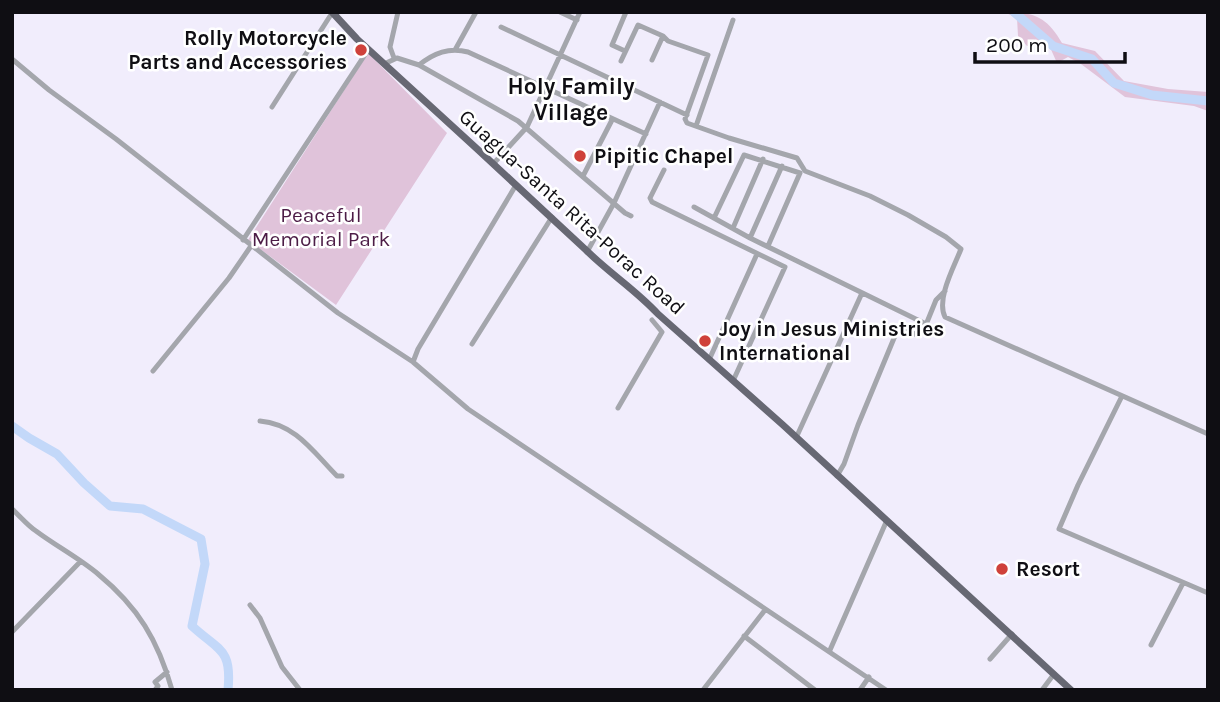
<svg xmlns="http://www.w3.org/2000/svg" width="1220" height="702" font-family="Karla,sans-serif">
<rect width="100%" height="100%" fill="#f1edfc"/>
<path fill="#e0c3da" d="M 1004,12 C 1034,12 1047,17 1062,43 L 1095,51 L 1124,81 L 1168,89 L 1208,92 L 1208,111 L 1194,106 L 1125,97 L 1081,64 L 1068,57 L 1057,63 L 1049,45 L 1027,46 L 1018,36 L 1017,18 Z
M 368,53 L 447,133 L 336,305 L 248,240 Z"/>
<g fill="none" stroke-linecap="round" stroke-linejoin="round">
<path stroke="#c3d8f9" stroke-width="9" d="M 1014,12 L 1053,46 L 1092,59 L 1114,83 L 1152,95 L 1208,101
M 12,426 L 29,438 L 57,454 L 84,483 L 110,506 L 143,509 L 201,539 L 205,564 L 192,626 C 219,651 232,648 228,690"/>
<path stroke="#a4a6ac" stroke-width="5" d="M 560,12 L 577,20
M 501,27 L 687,115
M 455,50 L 476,12
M 625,51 L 612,45 L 626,12
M 394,58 L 390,47 L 398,12
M 12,59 L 49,90 L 116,139 L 338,313 L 413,362 L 468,409 L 886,690
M 652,60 L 663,36
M 621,61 L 638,25 L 663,36 L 668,41 L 708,55 L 685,119 L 687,123 L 729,138 L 797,158 L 805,171 L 870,196 L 908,215 L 946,237 L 961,249 C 954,267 936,299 945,317 L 1208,434
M 384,64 L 397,58 L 419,65 L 518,121 L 625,213 L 631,216
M 419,65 C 434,53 449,47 468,52 L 646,134
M 272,107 L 332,13
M 696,126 L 733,20
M 494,163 L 527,127 L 580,12
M 664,170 L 650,198 L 652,202 L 785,267 L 733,381
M 583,176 L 612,120
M 694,207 L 750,238 L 928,325
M 714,218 L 744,155 L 800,173 L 768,246
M 733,228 L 763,159
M 750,238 L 782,166
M 243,240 L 368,50
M 587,252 L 614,203 L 660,102
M 472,344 L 552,217
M 709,360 L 757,254
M 413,362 L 418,349 L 516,185
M 153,371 L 229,278 L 251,246
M 1122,396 L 1078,485 L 1059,529 L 1208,593
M 618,408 L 662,332 L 652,320
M 260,421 C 296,424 314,453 337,476 L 342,476
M 796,438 L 862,293
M 837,476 L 844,464 L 858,425 L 897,331 L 902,328 L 917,335 L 923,332 L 936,300 L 945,291
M 12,509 C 20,516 27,525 36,531 C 56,546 79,558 98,574 C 138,607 158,640 172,690
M 250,605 L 260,618 L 282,667 L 300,690
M 12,632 L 80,562
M 744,636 L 815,690
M 1151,645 L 1183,583
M 830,650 L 887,520
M 990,659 L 1012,634
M 155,690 L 158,686 L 155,682 L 167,672
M 703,690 L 765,610
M 860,690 L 869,677
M 1042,690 L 1054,674"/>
<path stroke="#676873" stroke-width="7" d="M 332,12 L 357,39 C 434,109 510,179 586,250 C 609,273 636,290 658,314 L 783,425 L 1071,690"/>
</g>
<g fill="#cf413a" stroke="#fff" stroke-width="2.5">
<circle cx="361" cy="50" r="7"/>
<circle cx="580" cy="156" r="7"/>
<circle cx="705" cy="341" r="7"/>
<circle cx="1002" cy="569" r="7"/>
</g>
<g text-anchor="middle" stroke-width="5" stroke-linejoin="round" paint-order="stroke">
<g font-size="21" font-weight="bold" fill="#0f0e13" stroke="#fff" text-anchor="start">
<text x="347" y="45" text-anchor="end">Rolly Motorcycle<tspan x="347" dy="24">Parts and Accessories</tspan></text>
<text x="594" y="163">Pipitic Chapel</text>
<text x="719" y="336">Joy in Jesus Ministries<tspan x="719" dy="24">International</tspan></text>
<text x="1016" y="576">Resort</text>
</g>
<g font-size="21" fill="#0f0e13" stroke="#fff">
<text transform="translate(572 212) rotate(42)" y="7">Guagua-Santa Rita-Porac Road</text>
</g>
<g font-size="21" fill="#4c1c46" stroke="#fff">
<text x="321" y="222">Peaceful<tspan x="321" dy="24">Memorial Park</tspan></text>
</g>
<g font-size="23" font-weight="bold" fill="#0f0e13" stroke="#fff">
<text x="571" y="94">Holy Family<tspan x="571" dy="26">Village</tspan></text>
</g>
</g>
<rect width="1220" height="702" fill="none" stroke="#0f0e13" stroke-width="28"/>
<path d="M975 52v10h150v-10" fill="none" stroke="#0f0e13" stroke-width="3.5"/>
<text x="986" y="52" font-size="21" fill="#0f0e13" stroke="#ffffff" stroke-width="5" paint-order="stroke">200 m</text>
</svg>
